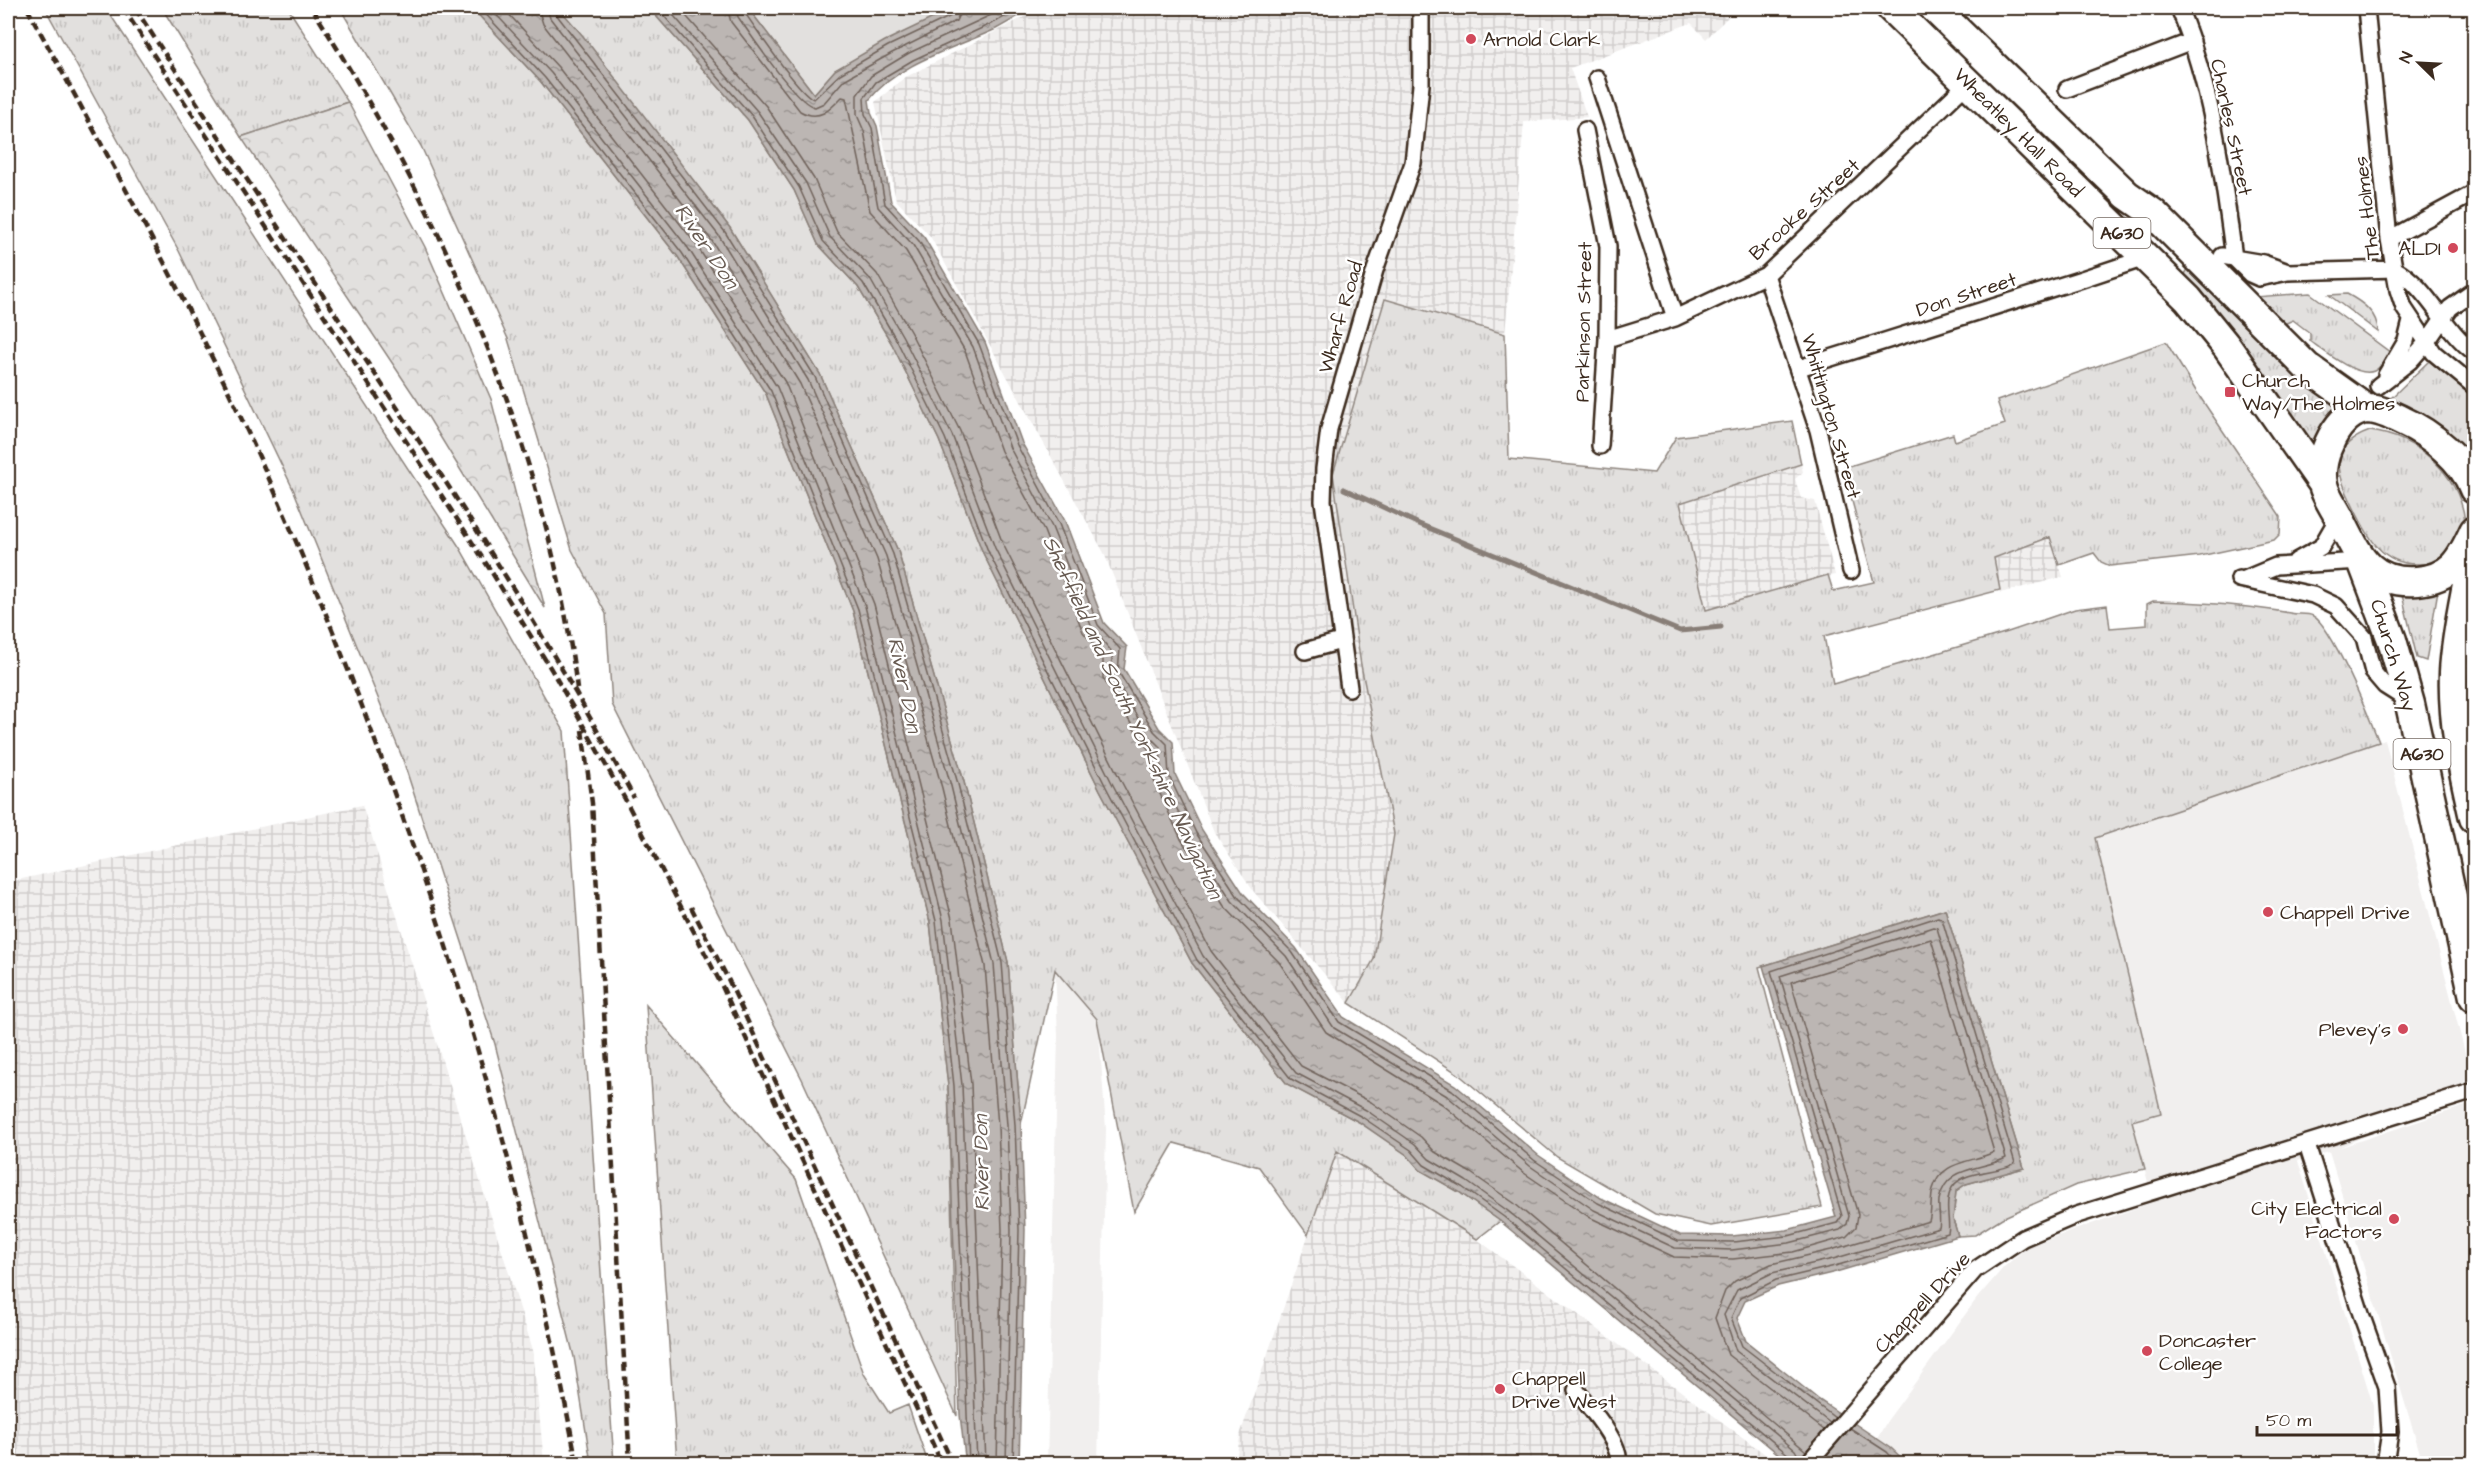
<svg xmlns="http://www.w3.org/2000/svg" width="2482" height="1471" font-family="'Architects Daughter',sans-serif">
<defs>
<pattern id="industrial-grid" width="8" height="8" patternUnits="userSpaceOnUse" patternTransform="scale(1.5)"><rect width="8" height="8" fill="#f1efee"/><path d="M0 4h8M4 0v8" fill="none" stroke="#d0cdcc"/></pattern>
<pattern id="grass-tufts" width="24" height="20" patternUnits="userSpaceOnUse" patternTransform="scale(1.5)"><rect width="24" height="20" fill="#e2e0de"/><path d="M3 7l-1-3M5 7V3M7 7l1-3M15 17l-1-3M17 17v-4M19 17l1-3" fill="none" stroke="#c3c0be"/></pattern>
<pattern id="forest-crowns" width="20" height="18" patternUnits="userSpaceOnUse" patternTransform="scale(1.5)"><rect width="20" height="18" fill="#e2e0de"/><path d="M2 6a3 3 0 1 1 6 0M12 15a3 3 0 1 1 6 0" fill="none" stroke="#c3c0be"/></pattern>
<pattern id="water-ripples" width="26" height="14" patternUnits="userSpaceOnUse" patternTransform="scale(1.5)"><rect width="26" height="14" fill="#bcb6b3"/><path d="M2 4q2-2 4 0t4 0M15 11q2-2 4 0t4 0" fill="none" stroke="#9a9491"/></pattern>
</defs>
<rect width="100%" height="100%" fill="#fff"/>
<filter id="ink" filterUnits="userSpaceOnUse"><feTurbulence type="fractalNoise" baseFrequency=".0167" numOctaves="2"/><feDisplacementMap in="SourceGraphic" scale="12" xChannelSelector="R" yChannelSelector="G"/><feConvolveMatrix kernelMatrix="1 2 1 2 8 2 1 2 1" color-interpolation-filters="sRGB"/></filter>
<g filter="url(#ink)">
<path fill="#f1efee" d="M 2385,740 L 2474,1088 L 2338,1148 L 2474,1103 L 2474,1463 L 2423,1463 L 2329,1152 L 2298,1161 L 2373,1405 L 2373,1463 L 1907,1463 L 1877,1439 L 1887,1421 L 1978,1297 L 2004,1267 L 2027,1247 L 2153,1202 L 2132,1120 L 2161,1112 L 2095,837 Z
M 1055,969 L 1097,1019 L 1099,1033 L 1106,1129 L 1098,1463 L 1047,1464 L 1058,1036 Z"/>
<path fill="url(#industrial-grid)" d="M 1042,8 L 1737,8 L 1706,39 L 1691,23 L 1570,68 L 1587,117 L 1524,122 L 1505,334 L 1384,299 L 1341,539 L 1361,665 L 1394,834 L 1374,959 L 1349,1003 L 1254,892 L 1214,832 L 1104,553 L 930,236 L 896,200 L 875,102 L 904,78 Z
M 1801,464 L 1803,472 L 1795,479 L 1801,498 L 1815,501 L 1835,575 L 1705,610 L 1680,503 Z
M 2050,537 L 2063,577 L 2000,593 L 1994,558 Z
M 362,805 L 533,1350 L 544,1463 L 8,1463 L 8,882 Z
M 1337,1151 L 1477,1239 L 1777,1463 L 1235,1464 L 1241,1432 Z"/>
<path fill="url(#grass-tufts)" stroke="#8e857e" stroke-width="1.5" d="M 45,8 L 106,8 L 460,548 L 564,731 L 614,1463 L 591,1463 L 574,1357 L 495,1044 L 402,757 L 294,491 L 179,251 Z
M 162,8 L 288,8 L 348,102 L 241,137 Z
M 340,8 L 472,8 L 541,82 L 678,257 L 766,394 L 853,611 L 930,922 L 948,1086 L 957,1416 L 802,1079 L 612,704 L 606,614 L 572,550 L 508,339 L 421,146 Z
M 559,8 L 649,8 L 748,120 L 794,190 L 818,244 L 858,287 L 892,344 L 939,440 L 983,553 L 1100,790 L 1192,963 L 1287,1084 L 1359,1122 L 1407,1155 L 1420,1170 L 1459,1192 L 1500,1221 L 1477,1239 L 1337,1151 L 1308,1235 L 1259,1167 L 1174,1143 L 1134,1212 L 1097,1019 L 1055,970 L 1021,1124 L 1008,962 L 964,782 L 898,551 L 820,374 L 730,228 Z
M 2188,269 L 2342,407 L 2318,434 L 2311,448 L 2266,377 L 2183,278 Z
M 2310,293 L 2391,353 C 2386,359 2381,368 2374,371 C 2357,378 2324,351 2310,341 L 2310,333 L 2293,320 L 2284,324 L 2254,297 Z
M 2347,294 C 2362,302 2378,313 2378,332 L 2329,295 Z
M 1385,299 L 1505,334 L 1509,459 L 1654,473 L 1676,437 L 1792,421 L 1801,464 L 1680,503 L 1706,610 L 1828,575 L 1833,591 L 1874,582 L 1843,468 L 1953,434 L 1955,441 L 2005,424 L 1997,401 L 2166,342 L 2196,391 L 2281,517 L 2280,534 L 2274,540 L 2200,556 L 2110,566 L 2101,562 L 2094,553 L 2059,565 L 2050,537 L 1994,558 L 2000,590 L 1824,636 L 1833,684 L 2008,632 L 2075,609 L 2107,605 L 2110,628 L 2147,625 L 2147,604 L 2153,601 C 2200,602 2245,605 2290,613 C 2297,615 2307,613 2313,616 C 2332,626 2370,719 2379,742 L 2095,838 L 2161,1113 L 2132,1121 L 2145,1169 L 2076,1185 L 2002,1218 L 1975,1235 L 1958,1236 L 1953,1219 L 1956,1191 L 1966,1184 L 2024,1168 L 1945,909 L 1759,967 L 1822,1207 L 1711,1226 L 1655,1214 L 1557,1157 L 1457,1073 L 1349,1003 L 1374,959 L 1394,834 L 1361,665 L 1333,474 Z
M 2429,361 L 2474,398 L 2474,466 L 2427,420 L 2391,398 Z
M 2370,431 C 2417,437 2459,473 2465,521 C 2458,534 2452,550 2440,559 C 2435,564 2425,564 2418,564 C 2382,565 2368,537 2354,508 C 2338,475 2325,447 2370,431 Z
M 2438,590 L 2426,661 L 2417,658 L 2402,595 Z
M 646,1005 L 796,1179 L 864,1374 L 889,1413 L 908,1405 L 928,1463 L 677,1463 Z"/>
<path fill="url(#forest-crowns)" stroke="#8e857e" stroke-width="1.5" d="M 348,102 L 425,247 L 491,399 L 545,608 L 427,415 L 241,137 Z"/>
<path fill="#e2e0de" stroke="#8e857e" stroke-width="1.5" d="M 748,8 L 957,8 L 835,70 L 814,94 Z"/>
<path fill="url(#water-ripples)" stroke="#887e77" stroke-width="1.5" d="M 472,8 L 559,8 L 583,36 L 730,228 L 820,374 L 898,551 L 964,782 L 1008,962 L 1021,1124 L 1025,1230 L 1019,1463 L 963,1463 L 965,1457 L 960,1415 L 948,1086 L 930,922 L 853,611 L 766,394 L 678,257 L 541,82 Z
M 649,8 L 748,8 L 814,94 L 835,70 L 885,41 L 954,8 L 1032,8 C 1020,15 1008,23 996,29 C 955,48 898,63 869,100 L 871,113 L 877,126 L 891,202 L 924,237 L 985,342 L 1022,443 L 1065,521 L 1104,623 L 1127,647 L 1124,669 L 1159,728 L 1173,742 L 1175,774 L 1202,830 L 1243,893 L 1296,948 L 1343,1017 L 1455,1085 L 1538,1155 L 1601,1198 L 1680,1235 L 1732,1236 L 1787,1230 L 1836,1217 L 1763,966 L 1945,909 L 2024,1168 L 1966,1184 L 1956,1191 L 1953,1219 L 1958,1236 L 1836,1272 L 1778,1286 L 1745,1301 L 1737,1318 L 1746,1341 L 1818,1399 L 1891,1448 L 1907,1463 L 1789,1463 L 1500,1221 L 1459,1192 L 1420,1170 L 1407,1155 L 1359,1122 L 1287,1084 L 1192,963 L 1100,790 L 983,553 L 939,440 L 892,344 L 858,287 L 818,244 L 794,190 L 748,120 Z"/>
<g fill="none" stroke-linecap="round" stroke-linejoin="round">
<path stroke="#6f625a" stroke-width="1.5" d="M 480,8 L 545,78 L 682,253 L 771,391 L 858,609 L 936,921 L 954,1086 L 969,1464
M 490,8 L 551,73 L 688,248 L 777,387 L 865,606 L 943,920 L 962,1085 L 977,1464
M 503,8 L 558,67 L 695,243 L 785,382 L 874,604 L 952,919 L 971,1084 L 986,1464
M 538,8 L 543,24 L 712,241 L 800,384 L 877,559 L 942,788 L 985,966 L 998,1126 L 1002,1230 L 997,1464
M 547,8 L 550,18 L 719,236 L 808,380 L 886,556 L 951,786 L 994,964 L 1007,1125 L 1011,1230 L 1006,1464
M 554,8 L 556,14 L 725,232 L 815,377 L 893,554 L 958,784 L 1002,963 L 1015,1125 L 1019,1230 L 1013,1464
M 657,8 L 752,116 L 799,187 L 823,241 L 863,283 L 897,341 L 945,438 L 988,551 L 1106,787 L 1197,960 L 1291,1079 L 1362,1117 L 1411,1150 L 1424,1165 L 1462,1187 L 1504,1217 L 1790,1456 L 1792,1464
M 667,8 L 758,112 L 806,183 L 830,237 L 870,279 L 903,337 L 952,435 L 995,548 L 1112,783 L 1203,956 L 1296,1073 L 1366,1110 L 1415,1144 L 1429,1159 L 1466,1181 L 1508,1211 L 1795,1450 L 1800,1459
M 679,8 L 766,106 L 814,179 L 837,232 L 877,274 L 911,333 L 960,431 L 1003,544 L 1120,779 L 1211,951 L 1301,1066 L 1371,1102 L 1421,1137 L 1435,1152 L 1471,1173 L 1514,1203 L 1806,1451
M 727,8 L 731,22 L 800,111 C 819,122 830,110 842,97 L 846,98 L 870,211 L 906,251 L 965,351 L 1001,451 L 1044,531 L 1083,632 L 1103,655 L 1103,678 L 1141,740 L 1151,752 L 1154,781 L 1181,839 L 1224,906 L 1279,962 L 1326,1032 L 1442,1104 L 1524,1173 L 1589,1217 L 1674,1257 L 1733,1259 L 1793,1252 L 1846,1237 L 1856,1227 L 1858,1215 L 1791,982 L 1931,939 L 1994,1152 C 1972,1163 1941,1160 1933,1189 C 1930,1200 1932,1212 1929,1221 L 1831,1250 L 1771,1264 L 1735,1281 L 1725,1291 L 1715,1318 L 1728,1355 L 1824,1430
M 736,8 L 738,17 C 751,35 797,105 815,107 L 824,103 L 844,80 L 892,53 L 956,21 L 962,8
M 743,8 L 745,13 C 756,29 800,95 814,99 L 840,74 L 888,46 L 951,16 L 955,8
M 1006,8 L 909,53 L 871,76 L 857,95 L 857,115 L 864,131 L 878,207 L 913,245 L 973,347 L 1010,448 L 1052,527 L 1092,628 L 1112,652 L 1112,674 L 1148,735 L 1160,747 L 1162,778 L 1190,836 L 1232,901 L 1286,956 L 1334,1028 L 1447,1096 L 1530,1166 L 1594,1210 L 1675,1248 L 1732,1250 L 1789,1243 L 1840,1230 L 1847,1224 L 1849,1216 L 1780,976 L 1933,927 L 1937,928 L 2006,1158 C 1980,1171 1946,1165 1939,1200 C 1938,1209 1941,1220 1939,1228 L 1833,1259 L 1772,1273 L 1737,1290 L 1724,1315 L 1736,1351 L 1830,1423
M 1021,8 L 995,22 L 913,60 L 876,82 L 864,98 L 865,114 L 872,128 L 885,204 L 919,241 L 979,344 L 1017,445 L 1059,524 L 1098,625 L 1120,649 L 1118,671 L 1154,731 L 1167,744 L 1169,776 L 1196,833 L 1238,897 L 1292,952 L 1339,1022 L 1452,1090 L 1534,1160 L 1598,1203 L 1678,1241 L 1733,1242 L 1788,1236 L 1837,1223 L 1842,1216 L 1771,971 L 1938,917 L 1942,919 L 2015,1163 C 1999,1175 1958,1168 1950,1192 C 1944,1207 1951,1223 1948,1233 L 1835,1266 L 1776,1280 L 1740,1298 L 1731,1318 L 1742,1346 L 1835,1418
M 1850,1428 L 1887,1452 L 1898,1464"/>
<path stroke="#887e77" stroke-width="5" d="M 1344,489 L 1419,524 L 1680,631 L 1721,627"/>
<defs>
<path id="street" d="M 2179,8 C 2212,87 2223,174 2234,258
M 2366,8 L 2389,239 L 2398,290 L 2404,308 L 2434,353 L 2474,386
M 1597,78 L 1675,318
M 2067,89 L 2192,41
M 1585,130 L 1608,246 L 1607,339 L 1600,446
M 2389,239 L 2474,193
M 2222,256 L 2263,263 L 2288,272
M 2234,258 L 2250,274 L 2259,278 L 2288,272 L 2395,269 C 2428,287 2443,329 2474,352
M 1766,275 L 1818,430 L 1851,571
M 1607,339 L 1675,318 L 1766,275 L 1969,82
M 1799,368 L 2082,279 L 2136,261 L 2143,255
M 2386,375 L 2406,341 L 2411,321
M 2378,386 L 2410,361 L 2426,343 L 2450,308 L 2474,291
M 2296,561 L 2321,547 L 2339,516
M 2239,579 L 2313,595 L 2336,606 L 2364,637 L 2373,672 L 2385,686 L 2407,700
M 2245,579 L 2276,566 L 2362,561
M 1305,651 L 1341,641
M 1349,688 L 1323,501 L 1324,469 L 1329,429 L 1375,270 L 1413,163 L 1421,85 L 1421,15 L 1419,8
M 2307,1145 L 2361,1314 L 2387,1387 L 2390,1432 L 2385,1464
M 1576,1390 C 1588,1406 1623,1444 1618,1464
M 1807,1464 L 1975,1270 L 2023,1238 L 2077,1215 L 2474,1091"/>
<path id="highway" d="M 1891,8 L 2188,299 L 2227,347 L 2323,484
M 1934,8 L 2127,195 L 2153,213 L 2307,367 L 2366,409
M 2474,489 C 2464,460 2430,433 2403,421 C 2393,416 2379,409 2368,409 C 2338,410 2317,458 2323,484 C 2325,495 2334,507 2339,517 C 2357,552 2368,585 2417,581 C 2451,578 2461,560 2474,531
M 2474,545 C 2468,586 2456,630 2454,672 C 2452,723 2463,769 2474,818
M 2362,561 L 2392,640 L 2410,704 L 2474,997"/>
</defs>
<use href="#street" stroke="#3b2a1e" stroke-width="20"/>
<use href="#highway" stroke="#3b2a1e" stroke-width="33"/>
<use href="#street" stroke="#fff" stroke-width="15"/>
<use href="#highway" stroke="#fff" stroke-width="28"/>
<path stroke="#3b2a1e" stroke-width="4.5" stroke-dasharray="9 4.5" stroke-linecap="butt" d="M 27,8 C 114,166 201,325 274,490 C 410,803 514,1128 577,1464
M 123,8 L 491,571 L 551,669 L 625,799 L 721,984 L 942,1464
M 135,8 C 212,126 289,244 367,362 C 461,504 554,647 634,798
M 312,8 C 443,214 546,444 577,689
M 582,730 L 592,803 L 630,1464
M 691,907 L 729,981 L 953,1464"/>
</g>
</g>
<g fill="#d1495b" stroke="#fff" stroke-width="2">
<circle cx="1471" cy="39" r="6"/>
<circle cx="2453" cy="248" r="6"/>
<rect x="2224" y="386" width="12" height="12" rx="3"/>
<circle cx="2268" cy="912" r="6"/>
<circle cx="2403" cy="1029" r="6"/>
<circle cx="2394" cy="1219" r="6"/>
<circle cx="2147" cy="1351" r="6"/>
<circle cx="1500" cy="1389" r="6"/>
</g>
<g text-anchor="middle" stroke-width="5" stroke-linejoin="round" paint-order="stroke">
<g fill="#fff" stroke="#766a62" stroke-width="1.5">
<rect x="2093.5" y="218" width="57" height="30" rx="4.5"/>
<rect x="2393.5" y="739" width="57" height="30" rx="4.5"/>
</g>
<g font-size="18" font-weight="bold" fill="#3b2a1e">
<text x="2122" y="239">A630</text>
<text x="2422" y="760">A630</text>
</g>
<g font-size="20" fill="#3b2a1e" stroke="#fff" text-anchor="start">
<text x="1483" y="46">Arnold Clark</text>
<text x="2441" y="255" text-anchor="end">ALDI</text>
<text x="2242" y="387">Church<tspan x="2242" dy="23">Way/The Holmes</tspan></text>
<text x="2280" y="919">Chappell Drive</text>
<text x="2391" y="1036" text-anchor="end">Plevey's</text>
<text x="2382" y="1215" text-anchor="end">City Electrical<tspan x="2382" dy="23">Factors</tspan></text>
<text x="2159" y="1347">Doncaster<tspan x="2159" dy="23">College</tspan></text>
<text x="1512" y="1385">Chappell<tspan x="1512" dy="23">Drive West</tspan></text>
</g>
<g font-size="20" fill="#3b2a1e" stroke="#fff">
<text transform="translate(2232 127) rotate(78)" y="7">Charles Street</text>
<text transform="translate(2019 132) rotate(45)" y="7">Wheatley Hall Road</text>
<text transform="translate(2366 208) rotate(-97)" y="7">The Holmes</text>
<text transform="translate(1804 209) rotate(-42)" y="7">Brooke Street</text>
<text transform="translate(1966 294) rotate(-18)" y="7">Don Street</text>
<text transform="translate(1340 317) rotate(-74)" y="7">Wharf Road</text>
<text transform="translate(1583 322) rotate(-89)" y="7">Parkinson Street</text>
<text transform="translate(1832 416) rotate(74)" y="7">Whittington Street</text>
<text transform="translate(2394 655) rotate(73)" y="7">Church Way</text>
<text transform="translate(1922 1302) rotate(-47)" y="7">Chappell Drive</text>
</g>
<g font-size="21" font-style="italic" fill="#685b52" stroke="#fff">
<text transform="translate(707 246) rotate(56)" y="7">River Don</text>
<text transform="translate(905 685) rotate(78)" y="7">River Don</text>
<text transform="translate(1133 717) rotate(65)" y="7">Sheffield and South Yorkshire Navigation</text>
<text transform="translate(981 1163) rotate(-91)" y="7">River Don</text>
</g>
</g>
<rect width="2482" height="1471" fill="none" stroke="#fff" stroke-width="30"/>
<rect x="15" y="15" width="2452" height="1441" fill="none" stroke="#3b2a1e" stroke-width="2" filter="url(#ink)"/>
<g transform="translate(2419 63) rotate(294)" stroke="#ffffff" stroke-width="4.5" paint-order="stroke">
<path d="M0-4.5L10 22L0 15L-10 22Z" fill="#3b2a1e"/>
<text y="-9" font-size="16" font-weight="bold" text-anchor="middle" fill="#3b2a1e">N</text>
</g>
<path d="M2257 1426v9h140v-9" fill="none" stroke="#3b2a1e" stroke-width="3"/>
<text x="2266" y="1426" font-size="18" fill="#3b2a1e" stroke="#ffffff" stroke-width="4.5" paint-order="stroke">50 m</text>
</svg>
